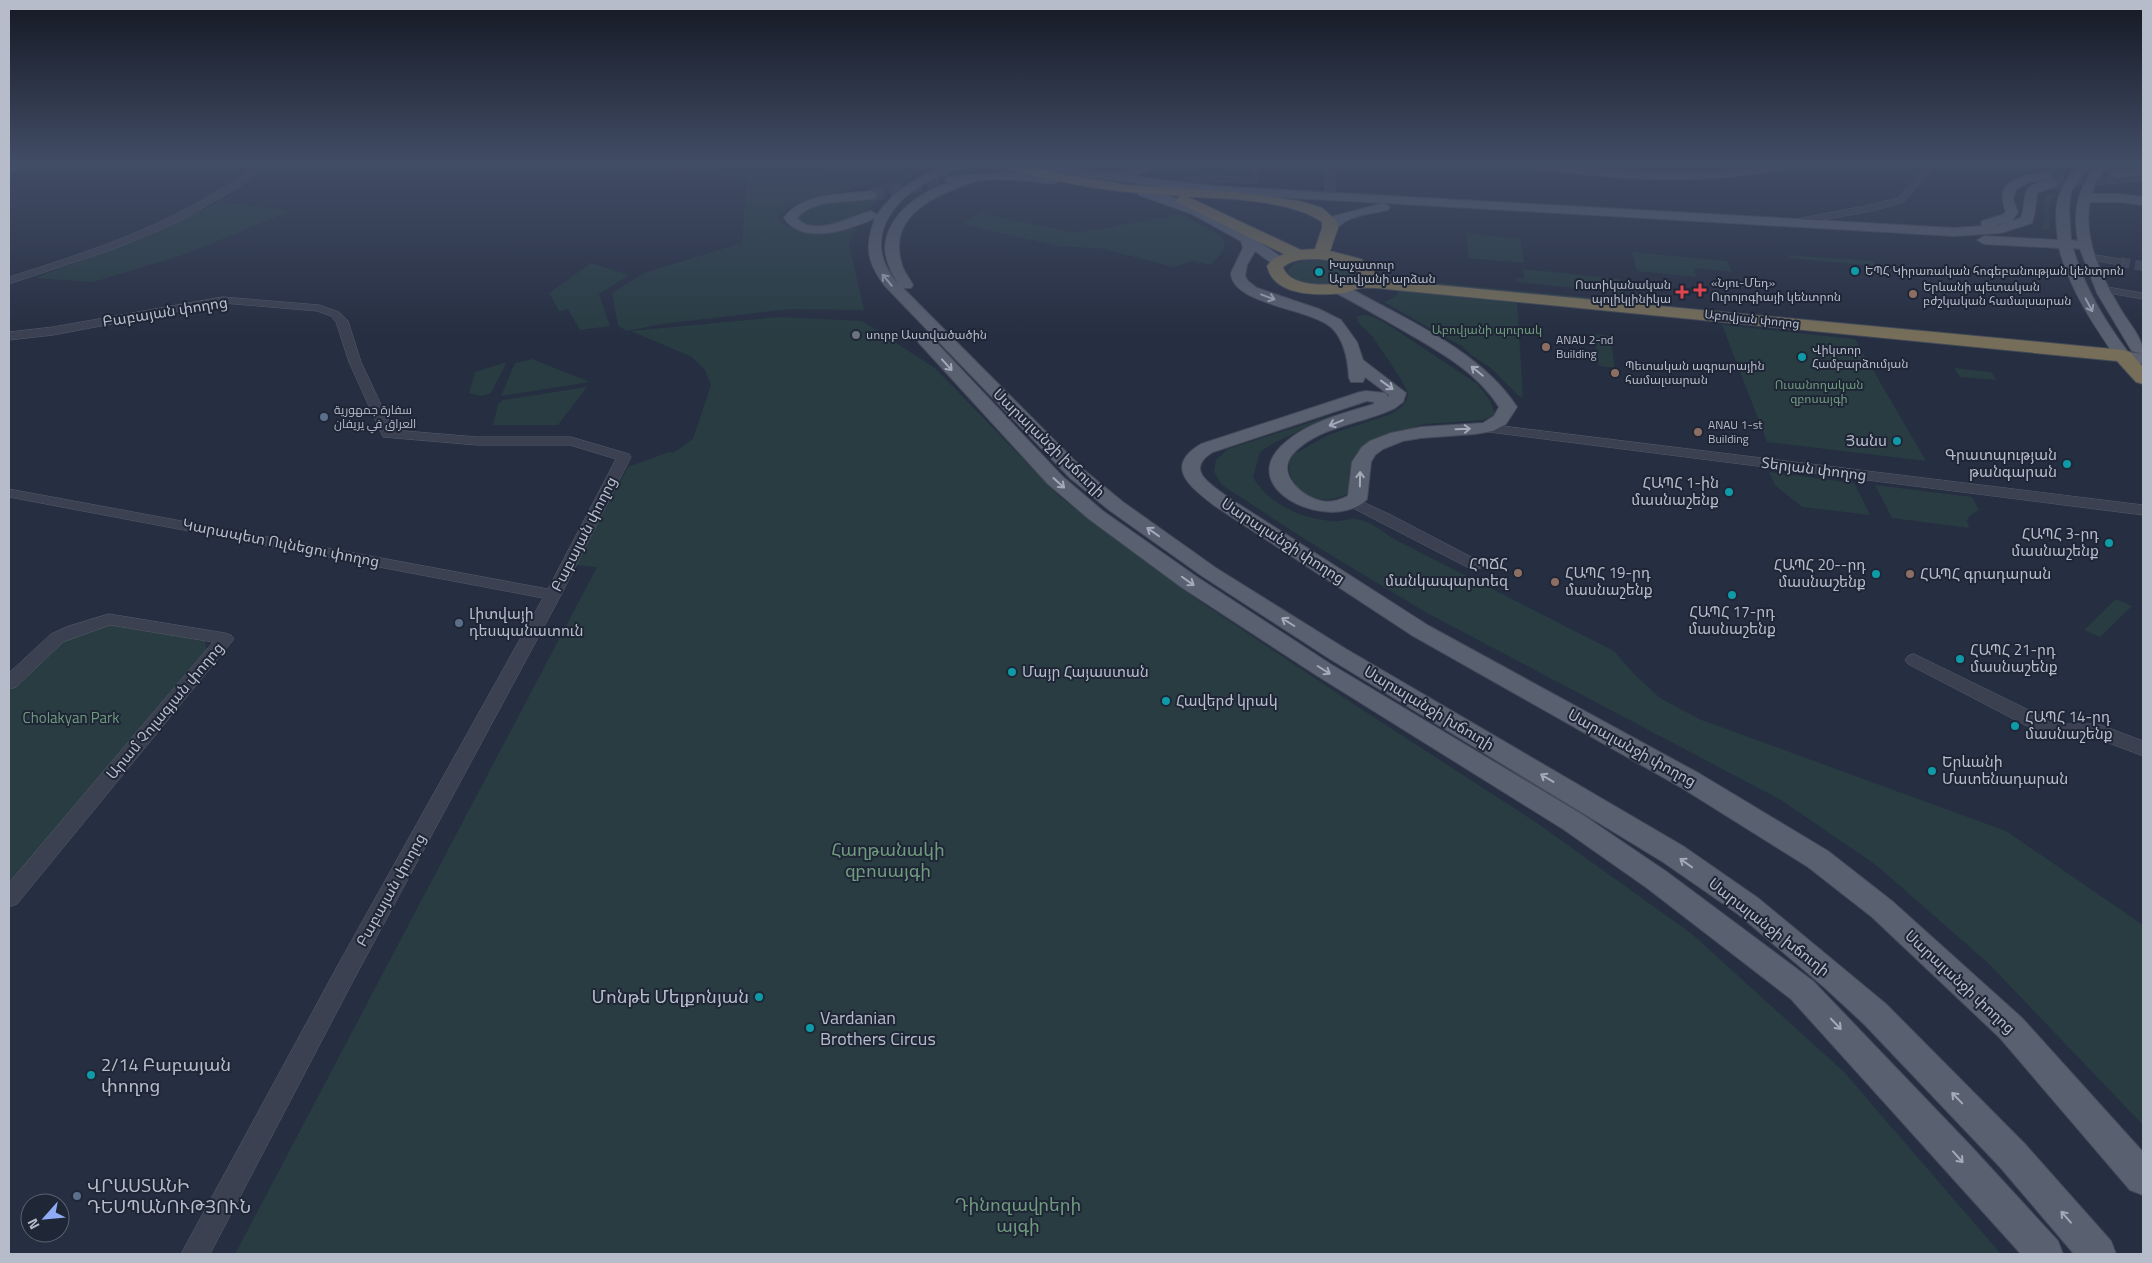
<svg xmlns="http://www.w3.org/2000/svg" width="2152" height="1263" font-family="'Titillium Web',Cairo,'Noto Sans Armenian',sans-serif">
<rect width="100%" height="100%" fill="#262e41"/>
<path fill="#283c42" d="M 630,162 L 768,162 L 815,170 L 833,175 L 876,178 L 871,183 L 790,207 L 778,217 C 787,238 841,232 858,227 L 849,243 L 864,310 L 790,309 L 662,324 L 627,331 L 618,326 L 612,293 L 644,273 L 742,243 L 747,180 Z
M 931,162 L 948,162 L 902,182 L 880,199 L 858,219 L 843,225 L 812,226 L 798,222 L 796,215 L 812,206 L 876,196 L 870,193 L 897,176 Z
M 2047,194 L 2056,195 C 2048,204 2049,221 2050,231 L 2041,228 C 2048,216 2039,204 2047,194 Z
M 220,202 L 291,211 L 183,255 L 93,282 L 35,278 L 139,239 Z
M 981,213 L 1076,233 L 1181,214 L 1216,233 L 1225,241 C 1224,253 1219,257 1210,265 L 1192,261 L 1173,267 L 1104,249 L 1058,246 L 961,224 Z
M 1467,234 L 1520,238 L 1524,263 L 1468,258 Z
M 1632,252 L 1727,261 L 1732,272 L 1694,268 L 1696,277 L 1637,271 Z
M 1788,255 L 1873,261 L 1877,266 L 1799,259 L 1790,258 Z
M 1308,260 L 1332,261 L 1350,269 L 1354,276 C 1342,291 1302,286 1289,275 L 1288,270 L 1294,263 Z
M 591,263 L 629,275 L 599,294 L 610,326 L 580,330 L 568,309 L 559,311 L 549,293 Z
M 1523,269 L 1620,279 L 1624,293 L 1517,282 L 1516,278 L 1524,279 Z
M 1404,280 L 1619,300 L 1619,304 L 1408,282 Z
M 1399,291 L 1517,303 L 1523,397 L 1519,396 L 1491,368 L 1471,355 L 1463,347 L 1384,302 L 1395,297 Z
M 1363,315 L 1374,317 L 1393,328 L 1476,383 C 1486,394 1492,401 1495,415 L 1483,420 L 1425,424 L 1383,436 L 1352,464 L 1349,474 L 1351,492 C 1321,510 1285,494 1289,457 L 1328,435 L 1391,414 L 1401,407 L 1406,401 L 1408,393 L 1401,379 L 1372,336 L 1358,322 L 1357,317 Z
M 779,317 L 862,321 L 935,368 L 1060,497 L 1124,546 L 1198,600 L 1352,703 L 1537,823 L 1692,934 L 1844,1072 L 2001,1254 L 235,1254 L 597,567 L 575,565 L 628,467 L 669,452 L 673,453 L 693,439 L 711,385 L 705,370 L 692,357 L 631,331 Z
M 1722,325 L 1855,339 L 1926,461 L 1767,442 Z
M 1594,334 L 1610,336 L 1615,368 L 1599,366 Z
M 532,359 L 590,382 L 501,396 L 515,363 Z
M 504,363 L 506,364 L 491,393 L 482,396 L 469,393 L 475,372 Z
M 1954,368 L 1991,372 L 1997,380 L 1960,377 Z
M 587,387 L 558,425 L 493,425 L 498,404 L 503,400 Z
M 1336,414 L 1274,443 L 1260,452 L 1253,477 C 1268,504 1301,518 1331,521 C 1339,522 1347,519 1355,519 C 1369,520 1381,530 1392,538 L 1614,651 L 1634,674 L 1660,698 L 1699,719 L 2006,831 L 2143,925 L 2143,1125 L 1988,963 L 1876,865 L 1781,800 L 1427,613 L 1306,540 L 1222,485 L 1214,472 L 1216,460 L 1228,449 Z
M 1769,472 L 1854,483 L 1870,515 L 1802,507 L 1775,485 Z
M 1875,485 L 1972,497 L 1979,510 L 1971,515 L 1967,520 L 1969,528 L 1892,518 Z
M 2116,599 L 2132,606 L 2100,637 L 2084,630 Z
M 108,625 L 205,641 L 207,654 L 9,886 L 9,691 L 65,637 Z"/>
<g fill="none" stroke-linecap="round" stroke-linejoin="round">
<path stroke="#3c4356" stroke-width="10" stroke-dasharray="10 5" stroke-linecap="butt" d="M 2120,262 L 2143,266"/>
<path stroke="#3c4356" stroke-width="13" stroke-dasharray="13 6" stroke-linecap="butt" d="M 2052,183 L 2116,174
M 871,195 L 950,180"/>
<path stroke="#3c4356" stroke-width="15" stroke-dasharray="15 8" stroke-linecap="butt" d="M 1140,186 L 1167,193 L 1183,200"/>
<defs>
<path id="minor" d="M 261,162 L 270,162 L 241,186 L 180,221 L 114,249 L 9,284 L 9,277 C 101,248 183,221 261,162 Z
M 1251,162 L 1259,162 L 1257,183 L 1204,182 L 1176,189 L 1171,186 C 1188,170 1228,177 1250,178 Z
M 1325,162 L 1333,162 L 1336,197 L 1331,200 L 1326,197 Z
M 1929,162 L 1938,162 L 1904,202 L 1871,211 L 1791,226 L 1786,223 L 1791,220 L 1870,205 L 1898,198 Z
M 2068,162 L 2086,162 L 2089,164 L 2085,167 L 2069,164 Z
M 2143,174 L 2143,180 L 2089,186 L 2084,183 L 2089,180 Z
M 2090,254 L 2120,259 L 2125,262 L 2120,265 L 2086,259 L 2085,257 Z
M 2101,286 L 2143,293 L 2143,299 L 2097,291 L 2095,289 Z
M 223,297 L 319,305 L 339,312 L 348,321 L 361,362 L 393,430 L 477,437 L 571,437 L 629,454 L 631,457 L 561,595 L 354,979 L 210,1254 L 181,1254 L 338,965 L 543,598 L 9,497 L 9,489 L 548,589 L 616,459 L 570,445 L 477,445 L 383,437 L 349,362 L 336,322 L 331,316 L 317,311 L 223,303 L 53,335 L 9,340 L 9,332 L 53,327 Z
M 1486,424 L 2143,505 L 2143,515 L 1481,431 L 1479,428 Z
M 1352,497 L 1389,514 L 1481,562 L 1483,565 L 1481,568 L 1469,568 L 1347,505 L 1344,502 L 1347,499 Z
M 109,614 L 225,633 L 231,635 L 234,639 L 17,904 L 9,907 L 9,883 L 213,642 L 110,625 L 63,642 L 16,687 L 9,689 L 9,673 L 51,634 L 66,627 Z
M 1914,654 L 2041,716 L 2067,724 L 2098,724 L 2143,741 L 2143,756 L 2096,738 L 2067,738 L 2027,726 L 1908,664 L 1905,660 L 1908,656 Z"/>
<path id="major" d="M 18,162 L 34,162 L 32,164 L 9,172 L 9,165 Z
M 959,162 L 976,162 L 974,164 C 938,176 896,190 883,230 C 877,251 885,269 898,284 C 892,273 885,261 885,247 C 887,215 920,192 948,183 L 944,180 L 946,177 L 1011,172 L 1058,177 L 1060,180 L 1054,184 C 1034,182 991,176 973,182 C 936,195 886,215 902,265 C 904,272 910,279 913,285 L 911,288 L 903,288 L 1084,470 L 1123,502 L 1216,568 L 1346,649 L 1683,846 L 1758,898 L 1886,1004 L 2024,1143 L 2111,1241 L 2116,1254 L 2074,1254 L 2000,1167 L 1864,1024 L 1824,987 L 1738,914 L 1663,862 L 1330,659 L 1202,576 L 1109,510 L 1070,478 L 884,285 C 866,260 865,246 875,218 C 849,230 803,246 784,218 C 801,193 844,194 871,191 L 877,195 L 875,198 C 851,204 815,197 797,218 C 814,238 852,216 871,211 L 877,215 C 897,185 927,172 959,162 Z
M 1022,162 C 1059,159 1114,188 1145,162 L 1156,162 L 1147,171 L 1133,176 L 1215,186 L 1954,228 L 1982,226 L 1981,224 L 1982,221 L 2002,215 L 2006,212 C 1993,178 2021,177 2047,172 L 2053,176 L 2051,178 L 2027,183 L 2016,189 L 2013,199 L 2018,212 L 2012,221 L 1996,225 L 1999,225 L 2021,218 C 2029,190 2018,187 2052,179 L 2058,183 L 2056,186 L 2037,193 L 2035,212 L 2032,223 L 2001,233 L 1954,236 L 1384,203 L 1390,207 L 1388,210 C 1375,213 1359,214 1346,221 C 1340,224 1337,230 1330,232 L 1324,228 L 1334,216 L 1384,203 L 1215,194 L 1075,175 L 1024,164 Z
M 1500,162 L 1529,162 L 1617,171 L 1693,173 L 1731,171 L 1789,162 L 1809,162 L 1807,164 C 1707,189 1607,179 1506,165 Z
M 2081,162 L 2093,162 L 2071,191 L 2069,208 L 2071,240 L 2078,241 C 2072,210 2079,186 2098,162 L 2110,162 L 2096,181 L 2092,194 L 2119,194 L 2143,197 L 2143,205 L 2119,202 L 2090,202 C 2082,240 2104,282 2123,313 C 2131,326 2143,338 2143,354 L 2132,351 L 2130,348 L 2097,293 L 2080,249 L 2073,248 C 2084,287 2104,320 2128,352 L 2143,354 L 2143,364 L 2117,359 C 2093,324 2070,290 2059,248 L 1984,244 L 1977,240 L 1984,236 L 2058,240 C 2053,201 2057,190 2081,162 Z
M 2143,169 L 2143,175 L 2116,178 L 2110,174 L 2116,170 Z
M 1143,188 C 1195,201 1241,228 1284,259 L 1286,262 L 1284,265 L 1274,265 L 1255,251 L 1247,265 L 1245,276 L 1248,281 L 1257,288 L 1319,309 L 1341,320 L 1357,342 L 1363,360 L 1406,393 L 1403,402 L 1395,408 C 1363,424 1317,426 1292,455 C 1276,475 1304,498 1322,501 C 1331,503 1340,500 1348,496 L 1352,462 L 1362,447 L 1370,441 L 1391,433 L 1421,427 L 1483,423 L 1494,416 L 1499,407 C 1477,372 1440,352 1404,331 C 1381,318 1358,304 1334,292 L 1332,289 L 1334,286 L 1344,286 L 1355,291 C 1410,321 1482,353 1517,407 L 1506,424 L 1493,431 L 1475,434 L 1421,438 L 1403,441 L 1383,449 L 1375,455 L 1371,462 L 1367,499 C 1362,505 1355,508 1347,510 C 1305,521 1237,481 1287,441 C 1311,421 1345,413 1374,404 L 1374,402 L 1367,401 L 1213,452 C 1183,470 1212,485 1229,498 L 1429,626 L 1700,774 L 1828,851 L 1892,901 L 2022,1018 L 2143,1152 L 2143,1195 L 2130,1190 L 2000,1038 L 1872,917 L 1808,867 L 1682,788 L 1413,636 L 1215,506 C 1192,488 1162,467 1201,444 L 1360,392 L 1366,391 L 1386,393 L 1388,397 L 1389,395 L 1365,377 L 1363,382 L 1351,382 L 1349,378 C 1348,361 1345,341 1332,328 C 1311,308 1232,305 1231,273 L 1243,248 L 1241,241 L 1192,214 L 1139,195 L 1137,192 Z
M 925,335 L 931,337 L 1062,476 L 1103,511 L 1197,577 L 1332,665 L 1583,815 L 1667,872 L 1813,981 L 1969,1144 L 2058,1241 L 2063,1254 L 2021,1254 L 1791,999 L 1647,888 L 1563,829 L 1316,675 L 1181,587 L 1089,519 L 1048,484 L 919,343 L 917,340 L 919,337 Z"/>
<path id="highway" d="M 994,162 L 1014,162 L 1064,174 L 1128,185 L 1236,192 L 1300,201 L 1322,208 L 1336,220 L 1338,228 L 1330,251 L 1361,259 L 1374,271 L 1374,279 L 2123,350 L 2130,352 L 2143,367 L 2143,384 L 2136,382 L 2117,361 L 1396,290 C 1385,289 1372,287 1361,288 C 1355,289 1349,292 1343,293 C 1317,296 1274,296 1267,266 L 1273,259 L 1284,254 L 1178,203 L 1176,200 L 1180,196 C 1117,193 1056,184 996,165 ZM 1188,197 C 1223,198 1292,200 1322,222 L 1322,228 L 1315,249 L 1301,250 ZM 1316,259 L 1339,261 L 1358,272 L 1358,277 C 1341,287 1290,290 1283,267 C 1293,259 1304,259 1316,259 Z"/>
</defs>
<use href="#minor" stroke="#555c6b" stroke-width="1"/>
<use href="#major" stroke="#444a5a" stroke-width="2"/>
<use href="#highway" stroke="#424958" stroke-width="2"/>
<use href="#minor" fill="#3b4151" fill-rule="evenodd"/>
<use href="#major" fill="#596070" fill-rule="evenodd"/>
<use href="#highway" fill="#766e58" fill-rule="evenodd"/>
</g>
<defs><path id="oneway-shaft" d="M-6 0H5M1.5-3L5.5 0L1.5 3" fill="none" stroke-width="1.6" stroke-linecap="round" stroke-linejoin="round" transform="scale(1.25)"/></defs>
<g stroke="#a4aab9">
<use href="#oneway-shaft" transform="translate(887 280) rotate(-130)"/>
<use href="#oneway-shaft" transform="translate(1268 297) rotate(20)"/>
<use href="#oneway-shaft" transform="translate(2089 305) rotate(62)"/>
<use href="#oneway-shaft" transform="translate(947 365) rotate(48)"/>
<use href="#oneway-shaft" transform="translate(1477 371) rotate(-141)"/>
<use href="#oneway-shaft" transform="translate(1387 385) rotate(36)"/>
<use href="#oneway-shaft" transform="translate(1336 423) rotate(158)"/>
<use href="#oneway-shaft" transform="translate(1463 429) rotate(-2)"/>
<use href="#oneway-shaft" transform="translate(1360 479) rotate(-89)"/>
<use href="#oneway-shaft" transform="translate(1059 483) rotate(42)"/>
<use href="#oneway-shaft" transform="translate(1153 532) rotate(-145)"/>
<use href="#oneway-shaft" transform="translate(1188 581) rotate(35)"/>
<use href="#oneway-shaft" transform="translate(1288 622) rotate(-148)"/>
<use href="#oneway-shaft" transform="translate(1324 670) rotate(32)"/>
<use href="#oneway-shaft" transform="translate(1547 778) rotate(-149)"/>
<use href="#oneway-shaft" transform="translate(1686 863) rotate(-145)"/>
<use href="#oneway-shaft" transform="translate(1836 1024) rotate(46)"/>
<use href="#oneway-shaft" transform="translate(1957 1098) rotate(-134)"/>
<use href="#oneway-shaft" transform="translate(1958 1157) rotate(48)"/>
<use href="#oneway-shaft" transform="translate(2066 1217) rotate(-131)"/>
</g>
<linearGradient id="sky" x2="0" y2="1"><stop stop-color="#151924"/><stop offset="0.48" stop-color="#414c65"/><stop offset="1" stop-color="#414c65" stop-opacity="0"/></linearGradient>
<rect width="2152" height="338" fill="url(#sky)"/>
<g fill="#0f9aa8" stroke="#1f2636" stroke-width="2">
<circle cx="1855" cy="271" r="5"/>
<circle cx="1319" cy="272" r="5"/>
<circle cx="1802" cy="357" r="5"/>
<circle cx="1897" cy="441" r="5"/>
<circle cx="2067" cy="464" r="5"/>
<circle cx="1729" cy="492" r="5"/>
<circle cx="2109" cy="543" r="5"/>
<circle cx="1876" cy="574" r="5"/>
<circle cx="1732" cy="595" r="5"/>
<circle cx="1960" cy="659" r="5"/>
<circle cx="1012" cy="672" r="5"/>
<circle cx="1166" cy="701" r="5"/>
<circle cx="2015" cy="726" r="5"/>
<circle cx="1932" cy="771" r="5"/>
<circle cx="759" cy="997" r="5"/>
<circle cx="810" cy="1028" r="5"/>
<circle cx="91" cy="1075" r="5"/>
</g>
<g fill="#e0444e" stroke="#1f2636" stroke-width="2">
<path d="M1697.5 282.5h5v5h5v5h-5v5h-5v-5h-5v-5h5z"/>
<path d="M1679.5 284.5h5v5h5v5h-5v5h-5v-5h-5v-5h5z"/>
</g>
<g fill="#8d6e63" stroke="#1f2636" stroke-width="2">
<circle cx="1913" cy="294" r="5"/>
<circle cx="1546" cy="347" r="5"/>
<circle cx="1615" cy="373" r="5"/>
<circle cx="1698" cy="432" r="5"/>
<circle cx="1518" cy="573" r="5"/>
<circle cx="1910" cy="574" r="5"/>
<circle cx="1555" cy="582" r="5"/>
</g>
<circle fill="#6b7280" stroke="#1f2636" stroke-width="2" cx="856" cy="335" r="5"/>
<g fill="#5c6f8a" stroke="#1f2636" stroke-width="2">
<circle cx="324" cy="417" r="5"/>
<circle cx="459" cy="623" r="5"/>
<circle cx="77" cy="1196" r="5"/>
</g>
<g text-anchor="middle" stroke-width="4" stroke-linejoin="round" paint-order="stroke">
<g font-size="12" fill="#b7bccb" stroke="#1f2636" text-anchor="start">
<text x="1329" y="269">Խաչատուր<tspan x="1329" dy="14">Աբովյանի արձան</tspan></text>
<text x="1865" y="275">ԵՊՀ Կիրառական հոգեբանության կենտրոն</text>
<text x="1711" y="287">«Նյու-Մեդ»<tspan x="1711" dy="14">Ուրոլոգիայի կենտրոն</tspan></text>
<text x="1671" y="289" text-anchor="end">Ոստիկանական<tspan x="1671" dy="14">պոլիկլինիկա</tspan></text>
<text x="1923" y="291">Երևանի պետական<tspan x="1923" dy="14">բժշկական համալսարան</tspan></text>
<text x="866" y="339">սուրբ Աստվածածին</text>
<text x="1556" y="344">ANAU 2-nd<tspan x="1556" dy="14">Building</tspan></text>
<text x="1812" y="354">Վիկտոր<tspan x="1812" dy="14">Համբարձումյան</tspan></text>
<text x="1625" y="370">Պետական ագրարային<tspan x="1625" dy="14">համալսարան</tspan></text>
<text x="334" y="414">سفارة جمهورية<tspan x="334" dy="14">العراق في يريفان</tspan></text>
<text x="1708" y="429">ANAU 1-st<tspan x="1708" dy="14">Building</tspan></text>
</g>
<g font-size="12" fill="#b7bccb" stroke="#1f2636">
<text transform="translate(1752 319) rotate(6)" y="4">Աբովյան փողոց</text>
</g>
<g font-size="12" fill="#6f9b7e" stroke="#1f2636">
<text x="1487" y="334">Աբովյանի պուրակ</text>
<text x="1819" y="389">Ուսանողական<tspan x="1819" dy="14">զբոսայգի</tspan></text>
</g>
<g font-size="15" fill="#b7bccb" stroke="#1f2636">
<text transform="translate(165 312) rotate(-9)" y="5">Բաբայան փողոց</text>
<text transform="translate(1049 443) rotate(44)" y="5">Սարալանջի խճուղի</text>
<text transform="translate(1814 469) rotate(7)" y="5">Տերյան փողոց</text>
<text transform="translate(584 534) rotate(-63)" y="5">Բաբայան փողոց</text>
<text transform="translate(1283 541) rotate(33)" y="5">Սարալանջի փողոց</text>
<text transform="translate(281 543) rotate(11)" y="5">Կարապետ Ուլնեցու փողոց</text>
<text transform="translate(1429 708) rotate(31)" y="5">Սարալանջի խճուղի</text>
<text transform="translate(165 711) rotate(-50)" y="5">Արամ Չոլագյան փողոց</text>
<text transform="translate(1632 748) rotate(29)" y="5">Սարալանջի փողոց</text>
<text transform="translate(391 890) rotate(-61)" y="5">Բաբայան փողոց</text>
<text transform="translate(1769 927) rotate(38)" y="5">Սարալանջի խճուղի</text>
<text transform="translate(1960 982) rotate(43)" y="5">Սարալանջի փողոց</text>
</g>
<g font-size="15" fill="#b7bccb" stroke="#1f2636" text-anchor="start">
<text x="1887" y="446" text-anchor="end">Յանս</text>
<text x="2057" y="460" text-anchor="end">Գրատպության<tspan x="2057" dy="17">թանգարան</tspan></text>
<text x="1719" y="488" text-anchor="end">ՀԱՊՀ 1-ին<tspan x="1719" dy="17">մասնաշենք</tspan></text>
<text x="2099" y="539" text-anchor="end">ՀԱՊՀ 3-րդ<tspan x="2099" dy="17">մասնաշենք</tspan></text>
<text x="1508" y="569" text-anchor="end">ՀՊՃՀ<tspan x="1508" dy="17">մանկապարտեզ</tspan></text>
<text x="1866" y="570" text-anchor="end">ՀԱՊՀ 20--րդ<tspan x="1866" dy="17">մասնաշենք</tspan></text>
<text x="1565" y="578">ՀԱՊՀ 19-րդ<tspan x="1565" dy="17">մասնաշենք</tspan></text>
<text x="1920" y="579">ՀԱՊՀ գրադարան</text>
<text x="1732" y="617" text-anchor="middle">ՀԱՊՀ 17-րդ<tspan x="1732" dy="17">մասնաշենք</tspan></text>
<text x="469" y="619">Լիտվայի<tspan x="469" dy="17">դեսպանատուն</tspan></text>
<text x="1970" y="655">ՀԱՊՀ 21-րդ<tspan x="1970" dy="17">մասնաշենք</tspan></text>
<text x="1022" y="677">Մայր Հայաստան</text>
<text x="1176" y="706">Հավերժ կրակ</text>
<text x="2025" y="722">ՀԱՊՀ 14-րդ<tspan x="2025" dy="17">մասնաշենք</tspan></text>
<text x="1942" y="767">Երևանի<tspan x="1942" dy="17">Մատենադարան</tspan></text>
</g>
<g font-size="15" fill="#6f9b7e" stroke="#1f2636">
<text x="71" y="723">Cholakyan Park</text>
</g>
<g font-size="18" fill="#6f9b7e" stroke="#1f2636">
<text x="888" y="856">Հաղթանակի<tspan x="888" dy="21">զբոսայգի</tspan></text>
<text x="1018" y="1211">Դինոզավրերի<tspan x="1018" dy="21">այգի</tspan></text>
</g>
<g font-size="18" fill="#b7bccb" stroke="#1f2636" text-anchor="start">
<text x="749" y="1003" text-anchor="end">Մոնթե Մելքոնյան</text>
<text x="820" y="1024">Vardanian<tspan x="820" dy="21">Brothers Circus</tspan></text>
<text x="101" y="1071">2/14 Բաբայան<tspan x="101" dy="21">փողոց</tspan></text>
<text x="87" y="1192">ՎՐԱՍՏԱՆԻ<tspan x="87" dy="21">ԴԵՍՊԱՆՈՒԹՅՈՒՆ</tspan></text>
</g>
</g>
<rect width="2152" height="1263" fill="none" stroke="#b7bccb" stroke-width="20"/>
<g transform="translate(45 1218) rotate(243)"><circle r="24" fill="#1f2636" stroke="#5c6272"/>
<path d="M0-4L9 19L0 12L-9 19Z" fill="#91acf6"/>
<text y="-8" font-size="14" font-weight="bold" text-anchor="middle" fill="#b7bccb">N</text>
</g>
</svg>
